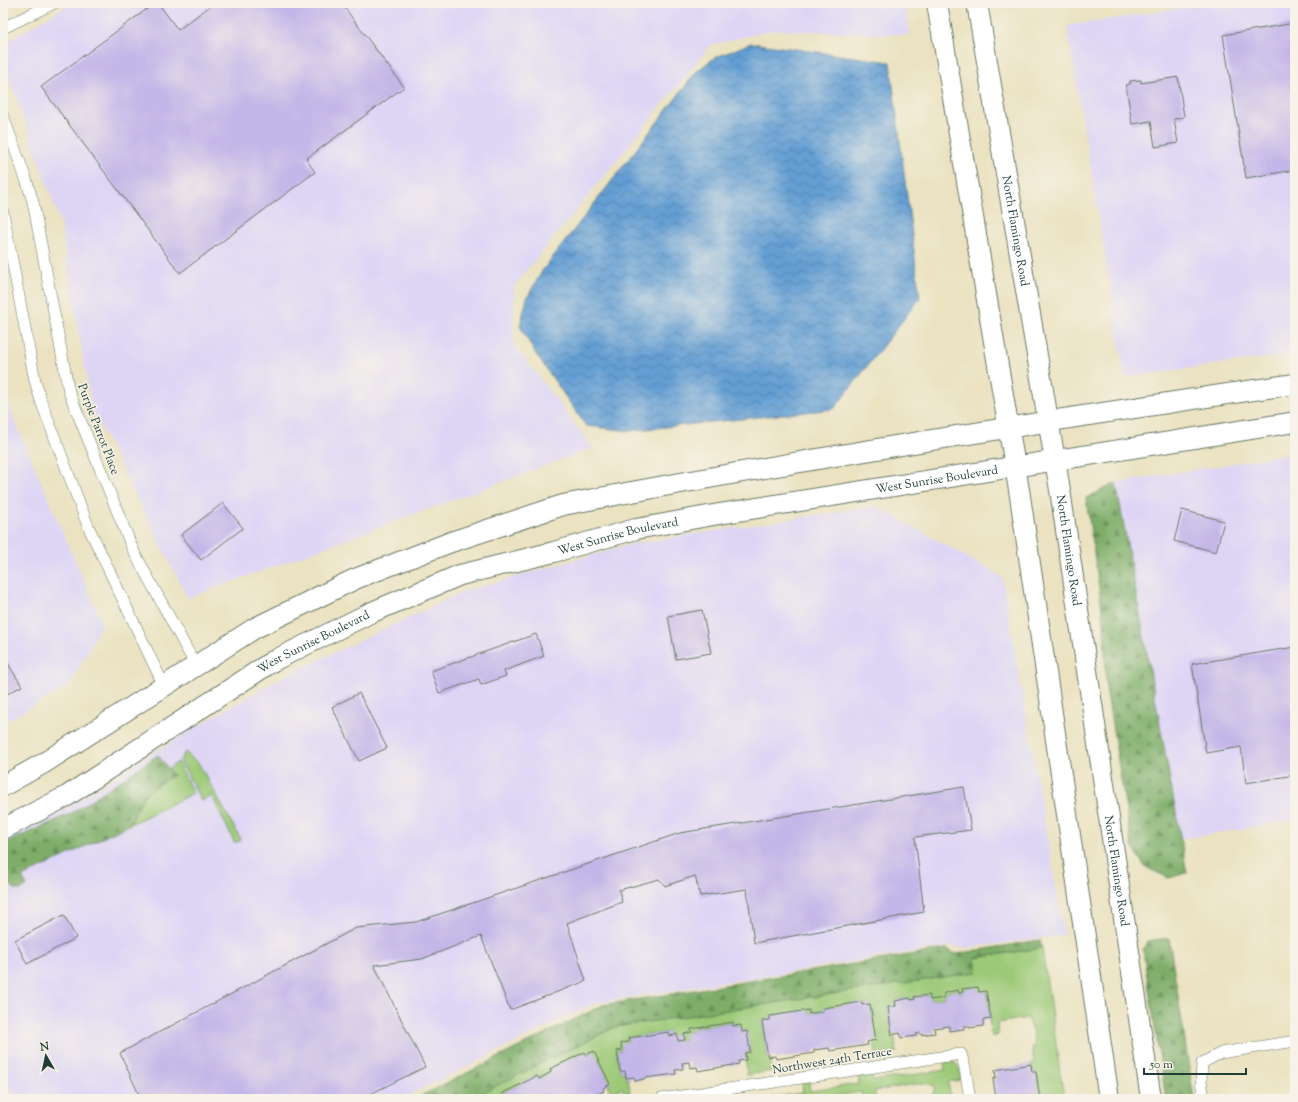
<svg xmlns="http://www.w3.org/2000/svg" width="1298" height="1102" font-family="'Sorts Mill Goudy',serif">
<defs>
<pattern id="forest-firs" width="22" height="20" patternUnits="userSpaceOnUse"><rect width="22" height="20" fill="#7dad68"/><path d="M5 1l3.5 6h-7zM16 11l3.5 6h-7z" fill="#668e56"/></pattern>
<pattern id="water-waves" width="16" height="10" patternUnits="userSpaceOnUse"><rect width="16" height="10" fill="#639ed3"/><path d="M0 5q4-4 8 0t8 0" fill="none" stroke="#5182ac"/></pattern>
</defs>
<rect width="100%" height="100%" fill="#f7f3e8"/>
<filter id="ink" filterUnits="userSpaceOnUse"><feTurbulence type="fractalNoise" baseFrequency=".025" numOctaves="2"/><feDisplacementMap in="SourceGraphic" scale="8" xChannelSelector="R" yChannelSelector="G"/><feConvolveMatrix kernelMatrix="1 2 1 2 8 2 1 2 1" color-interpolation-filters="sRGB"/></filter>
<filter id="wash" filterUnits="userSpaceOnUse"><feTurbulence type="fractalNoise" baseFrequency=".012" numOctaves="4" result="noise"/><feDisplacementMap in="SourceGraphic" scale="16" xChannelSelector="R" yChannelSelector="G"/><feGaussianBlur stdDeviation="0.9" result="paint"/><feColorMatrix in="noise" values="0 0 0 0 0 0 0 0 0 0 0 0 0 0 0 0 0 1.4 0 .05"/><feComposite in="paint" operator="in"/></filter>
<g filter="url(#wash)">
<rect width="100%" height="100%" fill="#eae2c0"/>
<path fill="#ded5f5" d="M 71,3 L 905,3 L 910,35 L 772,30 L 711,45 L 514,286 L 513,344 L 593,448 L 188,598 L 92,410 L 60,221 L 3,60 L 3,44 Z
M 1214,3 L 1295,3 L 1295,354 L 1125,377 L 1067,26 Z
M 3,394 L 102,623 L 70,685 L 3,723 Z
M 1295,453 L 1295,820 L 1132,847 L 1106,687 L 1104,623 L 1086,498 L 1116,483 Z
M 876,506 L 1002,577 L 1064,935 L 966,948 L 950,946 L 595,1003 L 401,1099 L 15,1099 L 3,1073 L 3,842 L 62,811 L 154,752 L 277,680 L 465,591 L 632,544 Z"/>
<path fill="#9cc977" stroke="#5e8356" d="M 185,752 L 199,764 L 240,838 L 240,841 L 238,842 L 234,842 L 212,796 L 201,801 L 180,760 Z
M 178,762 L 193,793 L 129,825 L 145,794 L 172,775 L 168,769 Z
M 1042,948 L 1064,1099 L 1040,1099 L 1036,1072 L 1032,1072 L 1031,1064 L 1034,1064 L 1032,1047 L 1035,1046 L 1033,1030 L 1031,1030 L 1028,1018 L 997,1023 L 998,1035 L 992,1037 L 989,1019 L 991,1019 L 986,992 L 979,992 L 962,990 L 963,992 L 959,993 L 958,990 L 944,993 L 944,998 L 930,1000 L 929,995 L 914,997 L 915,999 L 911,1000 L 910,998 L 895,1001 L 896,1006 L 888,1007 L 892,1034 L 894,1034 L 897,1052 L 876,1055 L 874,1041 L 875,1040 L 870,1004 L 862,1005 L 862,1003 L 823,1008 L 823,1011 L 809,1014 L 809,1011 L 770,1016 L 770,1020 L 762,1021 L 767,1057 L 770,1057 L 772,1071 L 747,1075 L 745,1053 L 750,1052 L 747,1031 L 742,1032 L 741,1025 L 733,1026 L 733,1022 L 692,1029 L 692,1032 L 685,1034 L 685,1040 L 678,1041 L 677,1035 L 670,1036 L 669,1032 L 628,1038 L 629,1042 L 622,1050 L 617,1051 L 620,1072 L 625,1071 L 626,1078 L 628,1078 L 630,1092 L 624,1093 L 623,1088 L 616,1090 L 618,1095 L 615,1097 L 608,1085 L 610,1084 L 594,1051 L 586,1055 L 584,1052 L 550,1069 L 551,1072 L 539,1079 L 537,1076 L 502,1093 L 503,1097 L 498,1099 L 466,1099 L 615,1027 L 977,972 L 975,958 Z
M 946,1061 L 955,1063 L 959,1068 L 961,1080 L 948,1082 L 951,1099 L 931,1099 L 935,1087 L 930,1084 L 923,1083 L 875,1091 L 875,1099 L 862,1099 L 861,1092 L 824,1098 L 824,1099 L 760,1099 L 803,1093 L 802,1082 L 809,1081 L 810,1091 L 859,1084 L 858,1074 L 871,1072 L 873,1081 L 945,1070 L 944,1062 Z"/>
<path fill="url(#forest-firs)" stroke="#4e754e" d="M 1116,483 L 1187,873 L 1169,878 L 1145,867 L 1132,847 L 1106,687 L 1104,623 L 1086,498 Z
M 158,755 L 173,775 L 145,794 L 129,825 L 22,877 L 27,886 C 20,893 15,891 10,884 L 3,887 L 3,844 L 72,813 Z
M 1169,938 L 1194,1099 L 1166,1099 L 1143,950 L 1147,941 Z
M 1040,940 L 1042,948 L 975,958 L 977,972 L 615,1027 L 470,1099 L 415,1099 L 603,1005 L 946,949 L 956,954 Z"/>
<path fill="url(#water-waves)" stroke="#416e84" d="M 751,43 L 890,62 L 920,298 L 834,409 L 629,431 L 586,426 L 535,353 L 520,326 L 527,298 L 542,271 L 697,71 L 714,58 Z"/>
<g id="blocks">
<path fill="#c3b6e8" d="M 155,3 L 158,3 L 178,30 L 214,3 L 341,3 L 404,87 L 306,159 L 315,172 L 180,273 L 41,87 Z
M 1295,23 L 1295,170 L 1246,178 L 1223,35 Z
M 1178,77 L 1184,117 L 1174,119 L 1178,143 L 1155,147 L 1151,121 L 1132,124 L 1126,85 L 1130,84 L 1130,81 L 1141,80 L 1141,83 Z
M 223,503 L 243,528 L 201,560 L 181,535 Z
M 1182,510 L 1224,521 L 1216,552 L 1174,541 Z
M 702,610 L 711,653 L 676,659 L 668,616 Z
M 536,634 L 544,656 L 504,671 L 506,676 L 481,685 L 479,679 L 439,693 L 431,671 Z
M 1295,647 L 1295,775 L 1246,783 L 1241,747 L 1206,753 L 1192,664 Z
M 7,662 L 22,686 L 3,696 L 3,664 Z
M 359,693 L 387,748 L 359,761 L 332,707 Z
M 964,787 L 971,830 L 915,837 L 924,912 L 754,943 L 747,889 L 700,896 L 695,876 L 665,886 L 659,879 L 619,890 L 622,902 L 567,923 L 586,981 L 510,1010 L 481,936 L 422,959 L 374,965 L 425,1067 L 360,1099 L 141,1099 L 120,1053 L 356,928 L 416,922 L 680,833 Z
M 64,915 L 76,938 L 27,964 L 15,940 Z
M 978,987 L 979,992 L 986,991 L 991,1019 L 983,1020 L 983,1026 L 969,1028 L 969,1026 L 964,1026 L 964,1029 L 949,1031 L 949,1026 L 934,1028 L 935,1033 L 921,1035 L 920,1033 L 916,1034 L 917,1036 L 901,1038 L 900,1033 L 892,1035 L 888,1007 L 896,1006 L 895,1001 L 910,998 L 911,1000 L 915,999 L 914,997 L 930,995 L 930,1000 L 944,998 L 944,993 L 958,990 L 959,993 L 963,992 L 962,989 Z
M 862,1002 L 862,1005 L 870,1004 L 876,1040 L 867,1042 L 868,1045 L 830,1051 L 829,1048 L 814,1050 L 814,1053 L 776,1059 L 775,1056 L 768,1057 L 762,1021 L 770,1020 L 770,1016 L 809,1010 L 809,1014 L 823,1011 L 823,1008 Z
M 733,1022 L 733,1026 L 741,1025 L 742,1032 L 747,1031 L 750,1052 L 745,1053 L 746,1060 L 738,1061 L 739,1064 L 698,1071 L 697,1067 L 690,1068 L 689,1062 L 682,1063 L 683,1069 L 675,1070 L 676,1074 L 644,1078 L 644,1079 L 635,1081 L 634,1077 L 626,1078 L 625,1071 L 620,1072 L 617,1051 L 622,1050 L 621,1043 L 629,1042 L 628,1038 L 669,1032 L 670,1036 L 677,1034 L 678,1041 L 685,1040 L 684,1034 L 692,1032 L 691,1029 Z
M 594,1051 L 610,1084 L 603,1088 L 604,1091 L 587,1099 L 498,1099 L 503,1097 L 501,1094 L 537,1076 L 539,1079 L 551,1072 L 550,1069 L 585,1052 L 586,1055 Z
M 1031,1064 L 1032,1072 L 1036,1072 L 1040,1099 L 996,1099 L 993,1079 L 996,1078 L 995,1070 Z"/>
</g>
</g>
<g filter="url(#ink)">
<use href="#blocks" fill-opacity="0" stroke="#667765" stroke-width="1"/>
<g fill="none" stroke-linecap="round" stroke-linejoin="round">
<defs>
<path id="street" d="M 3,28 L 54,3
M 3,116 L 27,182 L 33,202 L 69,392 L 133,550 L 196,666
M 3,212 L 35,381 L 41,401 L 88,526 L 164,686
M 661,1099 L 961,1054 L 965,1068 L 970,1099
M 1204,1099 L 1201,1081 L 1202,1063 L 1221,1053 L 1295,1041"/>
<g id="highway">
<path d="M 937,3 L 1020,496 L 1109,1099"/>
<path id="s1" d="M 977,3 L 1060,490 L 1151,1099"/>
<path d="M 3,786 L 44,763 L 255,628 L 355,579 L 451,542 L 563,505 C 806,458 1050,420 1295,384"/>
<path id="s2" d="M 3,829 L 67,796 L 273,661 L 370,613 L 460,575 L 554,552 L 636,529 L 719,514 L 1295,422"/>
</g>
</defs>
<use href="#street" stroke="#667765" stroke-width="12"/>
<use href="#highway" stroke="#667765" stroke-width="22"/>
<use href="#street" stroke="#fff" stroke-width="11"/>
<use href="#highway" stroke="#fff" stroke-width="20"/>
</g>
</g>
<g text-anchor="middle" stroke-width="3" stroke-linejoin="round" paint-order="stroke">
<g font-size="12" fill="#1f3d34" stroke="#f7f3e8">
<text dy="4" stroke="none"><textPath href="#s1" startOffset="231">North Flamingo Road</textPath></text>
<text transform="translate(99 429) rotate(69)" y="4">Purple Parrot Place</text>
<text dy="4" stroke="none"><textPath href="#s2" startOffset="1011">West Sunrise Boulevard</textPath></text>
<text dy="4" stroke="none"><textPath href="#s2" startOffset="687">West Sunrise Boulevard</textPath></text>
<text dy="4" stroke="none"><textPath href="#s1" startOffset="555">North Flamingo Road</textPath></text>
<text dy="4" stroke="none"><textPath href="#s2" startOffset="363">West Sunrise Boulevard</textPath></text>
<text dy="4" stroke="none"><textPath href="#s1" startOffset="879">North Flamingo Road</textPath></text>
<text transform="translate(832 1060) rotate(-9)" y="4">Northwest 24th Terrace</text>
</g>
</g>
<rect width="1298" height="1102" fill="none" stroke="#f7f3e8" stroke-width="16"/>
<g transform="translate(46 1056) rotate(351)" stroke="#f7f3e8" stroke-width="3" paint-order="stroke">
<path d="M0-3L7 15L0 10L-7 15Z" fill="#1f3d34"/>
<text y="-6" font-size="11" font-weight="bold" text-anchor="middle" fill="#1f3d34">N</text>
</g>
<path d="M1144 1068v6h102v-6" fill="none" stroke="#1f3d34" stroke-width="2"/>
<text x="1150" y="1068" font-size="12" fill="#1f3d34" stroke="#f7f3e8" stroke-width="3" paint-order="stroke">50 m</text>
</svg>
